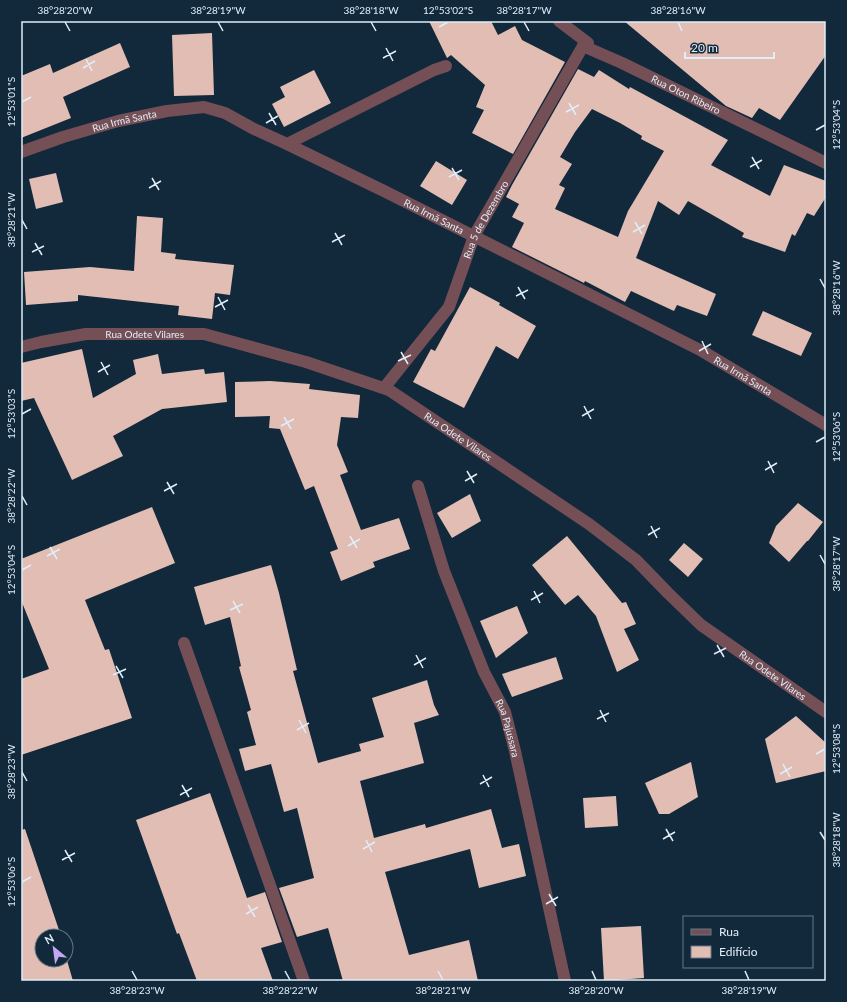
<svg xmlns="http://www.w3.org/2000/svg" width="847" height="1002" font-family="Lato,sans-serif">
<rect width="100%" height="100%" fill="#12293b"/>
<path fill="#e2bdb4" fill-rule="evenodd" d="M 429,21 L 491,21 L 498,35 L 515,26 L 522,40 L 565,62 L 513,154 L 472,133 L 484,110 L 476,107 L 485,85 L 451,55 L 447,58 Z
M 624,21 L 826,21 L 826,55 L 780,120 L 759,108 L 752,118 L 726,106 Z
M 212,33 L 214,95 L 174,96 L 172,35 Z
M 120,43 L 130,67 L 63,97 L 71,118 L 21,138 L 21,76 L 50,64 L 53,73 Z
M 578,69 L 594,77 L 599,70 L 629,89 L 630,87 L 728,140 L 711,165 L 770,196 L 784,165 L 826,181 L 826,197 L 814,216 L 807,213 L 795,236 L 792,234 L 785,252 L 742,237 L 744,233 L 688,201 L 679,215 L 658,201 L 636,258 L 716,294 L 707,316 L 677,305 L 674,311 L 631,291 L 625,302 L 585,281 L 584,283 L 512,247 L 524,223 L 512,217 L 519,204 L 506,197 L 512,185 ZM 592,109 L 620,123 L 642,136 L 641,139 L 664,151 L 628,211 L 618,237 L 555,209 L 565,188 L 559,185 L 572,164 L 560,157 L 575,132 Z
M 314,70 L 331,103 L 284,127 L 272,104 L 285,97 L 280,87 Z
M 436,161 L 467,180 L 452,205 L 420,186 Z
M 56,173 L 63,202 L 36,209 L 29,179 Z
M 137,216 L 163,218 L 161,252 L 176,254 L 175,259 L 234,265 L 230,295 L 215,293 L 212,319 L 178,315 L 179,306 L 78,295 L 78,301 L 26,305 L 24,272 L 90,267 L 134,271 Z
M 470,287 L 500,303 L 499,305 L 536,326 L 518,359 L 496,346 L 464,408 L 413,382 L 431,349 L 435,351 Z
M 763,311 L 812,333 L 801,356 L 752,335 Z
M 82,349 L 93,398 L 136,374 L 133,360 L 158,354 L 162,374 L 204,369 L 205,374 L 224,372 L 227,402 L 162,409 L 113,436 L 123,456 L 72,480 L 34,398 L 21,401 L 21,363 Z
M 270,381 L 310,384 L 309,389 L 360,395 L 358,418 L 341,417 L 337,445 L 348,472 L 340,475 L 361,530 L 399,518 L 410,549 L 373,562 L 375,567 L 341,581 L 330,552 L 338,549 L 314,486 L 305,490 L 280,429 L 269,428 L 270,416 L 235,417 L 235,382 Z
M 470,494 L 481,521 L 452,538 L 437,513 Z
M 798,503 L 823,522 L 808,541 L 807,541 L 789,562 L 769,543 L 776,526 Z
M 152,507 L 175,563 L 85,600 L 105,650 L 109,649 L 132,718 L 21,755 L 21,679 L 49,669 L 21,600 L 21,559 Z
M 567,536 L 622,603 L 626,602 L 636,624 L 624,629 L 639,660 L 617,672 L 596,616 L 578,595 L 565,605 L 532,565 Z
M 684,543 L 703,559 L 688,577 L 669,560 Z
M 271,565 L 279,593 L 297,670 L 293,671 L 318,763 L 361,751 L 359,744 L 384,737 L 372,698 L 427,680 L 434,705 L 439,715 L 414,723 L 424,763 L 360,781 L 374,838 L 425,824 L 426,828 L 491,809 L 502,848 L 519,844 L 526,876 L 479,888 L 470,849 L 385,872 L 409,955 L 469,940 L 478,981 L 343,981 L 328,928 L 297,937 L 279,888 L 314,878 L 297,808 L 284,812 L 271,764 L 245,771 L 239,749 L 256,745 L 247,712 L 251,710 L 239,667 L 241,666 L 230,617 L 205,625 L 194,587 Z
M 517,606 L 528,633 L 496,658 L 480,621 Z
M 556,657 L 563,679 L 512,697 L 502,674 Z
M 796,716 L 826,743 L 826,771 L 776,783 L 765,739 Z
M 691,762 L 698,797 L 669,814 L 659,814 L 645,783 Z
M 210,793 L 247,898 L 265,892 L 282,942 L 261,948 L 273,981 L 197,981 L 179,933 L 177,934 L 136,820 Z
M 616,796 L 618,826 L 585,828 L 583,798 Z
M 25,829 L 61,936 L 42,936 L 42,960 L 66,960 L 66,957 L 73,981 L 21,981 L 21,830 Z
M 641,926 L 644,978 L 604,981 L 601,928 Z"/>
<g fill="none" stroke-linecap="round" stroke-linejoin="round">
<g stroke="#754f56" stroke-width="12">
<path id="s1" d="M 559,21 L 588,43 L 583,46 L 622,63 L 826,163"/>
<path d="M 287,144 L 434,70 L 446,66"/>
<path id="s2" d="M 21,152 L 63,137 L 118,121 L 167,111 L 204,107 L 225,113 L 254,129 L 287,144 L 384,191 L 702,351 L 826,425"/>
<path id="s3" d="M 21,347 L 41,342 L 86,334 L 204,334 L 306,362 L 389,390 L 589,524 L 636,560 L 668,593 L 701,625 L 826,712"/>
<path id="s4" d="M 384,388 L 449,307 L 474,236 L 583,46"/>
<path id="s5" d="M 418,486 L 444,571 L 484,672 L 505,712 L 515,751 L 565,981"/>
<path d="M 184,643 L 304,981"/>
</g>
</g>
<path fill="none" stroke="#e0eefa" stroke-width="1.5" d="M 65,22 L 70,31M 218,22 L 223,31M 371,22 L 376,31M 524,22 L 529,31M 678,22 L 682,31M 439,27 L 448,22M 386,48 L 393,61M 383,58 L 396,51M 86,59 L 92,71M 83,68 L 95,61M 22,102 L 31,97M 569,103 L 576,115M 566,112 L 579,105M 269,113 L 276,125M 266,123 L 278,116M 816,130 L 825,125M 752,157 L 759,169M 750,167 L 762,160M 452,168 L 459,180M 449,177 L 462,170M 152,178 L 159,190M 149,188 L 161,181M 22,220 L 27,229M 635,222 L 642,234M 633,232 L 645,225M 335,233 L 342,245M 332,242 L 345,235M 35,243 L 42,255M 32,252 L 44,246M 820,279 L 825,288M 518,287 L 525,299M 516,296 L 528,290M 218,297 L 225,310M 215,307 L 228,300M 702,341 L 708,354M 699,351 L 711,344M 401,352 L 408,364M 398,361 L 411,355M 101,362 L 108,375M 98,372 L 110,365M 584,406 L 591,419M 22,414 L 31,409M 582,416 L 594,409M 284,417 L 291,429M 281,426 L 294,419M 816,442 L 825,437M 768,461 L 774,473M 765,470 L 777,463M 467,471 L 474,483M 465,481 L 477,474M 167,482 L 174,494M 164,491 L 177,484M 22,496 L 27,505M 651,526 L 657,538M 648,535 L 660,528M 350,536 L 357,548M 348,546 L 360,539M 50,547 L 57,559M 820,555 L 825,564M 47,556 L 60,549M 22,570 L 31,565M 534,591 L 540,603M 531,600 L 543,593M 233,601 L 240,613M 230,610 L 243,604M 717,645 L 724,657M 714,654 L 726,648M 416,655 L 423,668M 414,665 L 426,658M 116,666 L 123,678M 113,675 L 126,669M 600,710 L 606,722M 597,719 L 609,713M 299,720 L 306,733M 297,730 L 309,723M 816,754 L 825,749M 783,764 L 790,777M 22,772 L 27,781M 780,774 L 792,767M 483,775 L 489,787M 480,784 L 492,777M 182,785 L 189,797M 180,795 L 192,788M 666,829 L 673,841M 820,832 L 825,840M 663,839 L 675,832M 366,840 L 372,852M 363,849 L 375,842M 65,850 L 72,862M 62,860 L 75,853M 22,882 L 31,877M 549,894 L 556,906M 546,904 L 558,897M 248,905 L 255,917M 246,914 L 258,907M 132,971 L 137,980M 285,971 L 290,980M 438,971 L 443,980M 592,971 L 596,980M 745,971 L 749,980"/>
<g text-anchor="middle" stroke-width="4" stroke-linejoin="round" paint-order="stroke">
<g font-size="10" fill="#e0eefa" stroke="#12293b">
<text dy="4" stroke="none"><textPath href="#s1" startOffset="156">Rua Oton Ribeiro</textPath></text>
<text dy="4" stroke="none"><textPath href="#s2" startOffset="108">Rua Irmã Santa</textPath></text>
<text dy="4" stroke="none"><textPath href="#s2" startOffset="444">Rua Irmã Santa</textPath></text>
<text dy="4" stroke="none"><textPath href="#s4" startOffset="199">Rua 5 de Dezembro</textPath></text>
<text dy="4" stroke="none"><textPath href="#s3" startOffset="125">Rua Odete Vilares</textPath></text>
<text dy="4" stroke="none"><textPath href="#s2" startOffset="792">Rua Irmã Santa</textPath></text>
<text dy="4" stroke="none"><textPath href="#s3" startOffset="461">Rua Odete Vilares</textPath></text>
<text dy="4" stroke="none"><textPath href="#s3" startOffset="857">Rua Odete Vilares</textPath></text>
<text dy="4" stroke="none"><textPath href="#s5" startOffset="259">Rua Pajussara</textPath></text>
</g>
</g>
<rect width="847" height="1002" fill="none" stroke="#12293b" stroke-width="44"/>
<rect x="683" y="916" width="130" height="52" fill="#12293b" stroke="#647887"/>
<rect x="691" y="929" width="20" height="6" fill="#754f56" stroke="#647887"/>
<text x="719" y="936" font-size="12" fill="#e0eefa">Rua</text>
<rect x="691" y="946" width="20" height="12" fill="#e2bdb4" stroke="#647887"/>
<text x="719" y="956" font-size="12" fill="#e0eefa">Edifício</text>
<g transform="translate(54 948) rotate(331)"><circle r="19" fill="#12293b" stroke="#647887"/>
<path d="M0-3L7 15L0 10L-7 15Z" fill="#c4a7f1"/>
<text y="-6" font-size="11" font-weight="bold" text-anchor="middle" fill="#e0eefa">N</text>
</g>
<path d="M685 52v6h89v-6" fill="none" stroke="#e0eefa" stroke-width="2"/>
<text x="691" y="52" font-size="12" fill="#e0eefa" stroke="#12293b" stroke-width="3" paint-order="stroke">20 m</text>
<rect x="22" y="22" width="803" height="958" fill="none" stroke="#e0eefa" stroke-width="1.5"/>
<g font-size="10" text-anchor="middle" fill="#e0eefa">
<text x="65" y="14">38°28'20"W</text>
<text x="218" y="14">38°28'19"W</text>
<text x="371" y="14">38°28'18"W</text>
<text x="448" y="14">12°53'02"S</text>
<text x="524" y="14">38°28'17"W</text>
<text x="678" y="14">38°28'16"W</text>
<text transform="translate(11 102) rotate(-90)" y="4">12°53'01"S</text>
<text transform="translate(836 125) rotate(-90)" y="4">12°53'04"S</text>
<text transform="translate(11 220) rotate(-90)" y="4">38°28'21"W</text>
<text transform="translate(836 288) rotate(-90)" y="4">38°28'16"W</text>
<text transform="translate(11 414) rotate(-90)" y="4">12°53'03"S</text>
<text transform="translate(836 437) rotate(-90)" y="4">12°53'06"S</text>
<text transform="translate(11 496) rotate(-90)" y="4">38°28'22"W</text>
<text transform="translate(836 564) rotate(-90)" y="4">38°28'17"W</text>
<text transform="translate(11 570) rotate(-90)" y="4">12°53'04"S</text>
<text transform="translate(836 749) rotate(-90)" y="4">12°53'08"S</text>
<text transform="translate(11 772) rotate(-90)" y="4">38°28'23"W</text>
<text transform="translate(836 840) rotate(-90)" y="4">38°28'18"W</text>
<text transform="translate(11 882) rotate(-90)" y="4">12°53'06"S</text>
<text x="137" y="994">38°28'23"W</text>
<text x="290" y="994">38°28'22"W</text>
<text x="443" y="994">38°28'21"W</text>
<text x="596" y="994">38°28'20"W</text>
<text x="749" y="994">38°28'19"W</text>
</g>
</svg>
